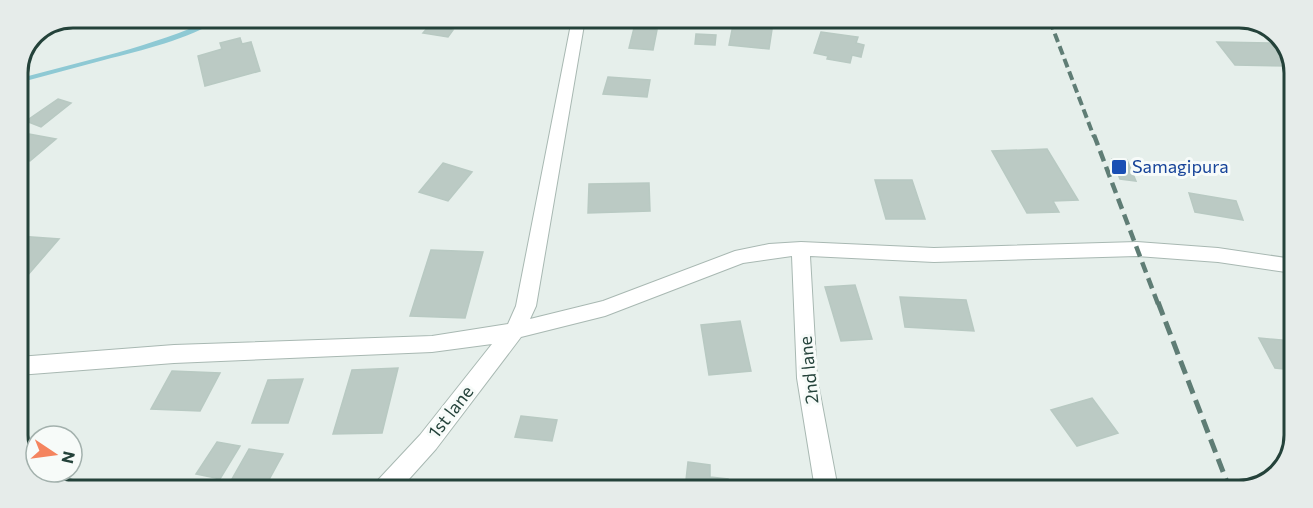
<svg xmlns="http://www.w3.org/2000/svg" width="1313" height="508" font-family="Commissioner,sans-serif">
<rect width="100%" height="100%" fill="#e6efeb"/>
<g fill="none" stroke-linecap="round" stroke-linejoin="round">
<path fill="#8ec9d4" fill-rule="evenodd" d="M 214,18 L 222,18 C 187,40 143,50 104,60 C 75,68 47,75 18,83 L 18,79 C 84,60 151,48 214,18 Z"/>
</g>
<path fill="#bbcac4" stroke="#b8c9c2" stroke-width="1.5" d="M 734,20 L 773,23 L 769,49 L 729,45 Z
M 429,26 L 453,30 L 448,37 L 423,33 Z
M 634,28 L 657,30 L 653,50 L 629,48 Z
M 821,32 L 858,37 L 856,43 L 864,45 L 861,57 L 852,55 L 850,63 L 827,59 L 828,56 L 814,53 Z
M 696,34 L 716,35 L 715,45 L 695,44 Z
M 240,38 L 242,44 L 251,42 L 260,71 L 205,86 L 198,56 L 222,49 L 220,43 Z
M 1217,42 L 1270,43 L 1290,66 L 1235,65 Z
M 608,77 L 650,80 L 647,97 L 603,94 Z
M 58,99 L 71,103 L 41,127 L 26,121 Z
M 18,132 L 56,139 L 30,161 L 18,158 Z
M 1047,149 L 1078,200 L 1053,201 L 1059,212 L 1027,213 L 992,151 Z
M 1112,159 L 1127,160 L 1136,181 L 1120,179 Z
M 443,163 L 472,172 L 448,201 L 419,192 Z
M 875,180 L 912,180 L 925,219 L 886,219 Z
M 649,183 L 650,211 L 588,213 L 589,184 Z
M 1189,193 L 1236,201 L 1243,220 L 1195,212 Z
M 18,236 L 59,239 L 27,276 L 18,275 Z
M 431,250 L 483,252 L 465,318 L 410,316 Z
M 855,285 L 872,339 L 841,341 L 825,287 Z
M 900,297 L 966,300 L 974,331 L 905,327 Z
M 740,321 L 751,371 L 709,375 L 701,325 Z
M 1259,338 L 1293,341 L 1293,370 L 1275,368 Z
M 398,368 L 382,433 L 333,434 L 352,370 Z
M 172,371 L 220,373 L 200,411 L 151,409 Z
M 303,379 L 288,423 L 252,423 L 268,380 Z
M 1092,398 L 1118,433 L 1077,446 L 1051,410 Z
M 521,416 L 557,420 L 552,441 L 515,437 Z
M 217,442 L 240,446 L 220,479 L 196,474 Z
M 249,449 L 283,454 L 265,487 L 228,486 Z
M 688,462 L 710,465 L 710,477 L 728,479 L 728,489 L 685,489 Z"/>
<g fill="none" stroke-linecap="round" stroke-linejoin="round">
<defs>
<path id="minor" d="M 572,19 L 585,19 L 536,306 L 530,319 L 603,301 L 735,251 L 769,244 L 801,242 L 934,248 L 1137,242 L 1218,248 L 1293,259 L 1293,273 L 1218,262 L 1137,256 L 934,262 L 810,256 L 817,378 L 838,489 L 815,489 L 797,378 L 792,256 L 743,263 L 605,316 L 521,337 L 436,449 L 401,488 L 375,488 L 378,480 L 420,435 L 492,344 L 432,352 L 174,363 L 18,375 L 18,357 L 174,345 L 432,336 L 508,324 L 516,306 Z"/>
</defs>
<use href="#minor" stroke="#a8b8b2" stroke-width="2"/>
<use href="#minor" fill="#fff" fill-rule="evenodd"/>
<path stroke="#5f7d75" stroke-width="4" stroke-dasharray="9 4.5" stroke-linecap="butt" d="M 1050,21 L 1094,137"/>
<path stroke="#5f7d75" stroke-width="4.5" stroke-dasharray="11 6" stroke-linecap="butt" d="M 1094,135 L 1158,304"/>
<path stroke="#5f7d75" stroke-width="5" stroke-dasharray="14 7" stroke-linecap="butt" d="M 1158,302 L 1230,490"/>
</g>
<rect fill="#1a4fb4" stroke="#f7fbf9" stroke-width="2" x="1111" y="159" width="16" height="16" rx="3"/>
<g text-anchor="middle" stroke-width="6" stroke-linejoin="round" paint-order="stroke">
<g font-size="18" fill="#164399" stroke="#f7fbf9" text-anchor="start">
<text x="1132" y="173">Samagipura</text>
</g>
<g font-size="18" fill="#24423a" stroke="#f7fbf9">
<text transform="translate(809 370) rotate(-96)" y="6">2nd lane</text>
<text transform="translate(451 412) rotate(-52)" y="6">1st lane</text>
</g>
</g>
<path d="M0 0H1313V508H0ZM73 28H1239A45 45 0 0 1 1284 73V435A45 45 0 0 1 1239 480H73A45 45 0 0 1 28 435V73A45 45 0 0 1 73 28Z" fill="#e6ecea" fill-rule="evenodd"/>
<path fill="none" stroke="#24423a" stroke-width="3" d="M73 28H1239A45 45 0 0 1 1284 73V435A45 45 0 0 1 1239 480H73A45 45 0 0 1 28 435V73A45 45 0 0 1 73 28Z"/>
<g transform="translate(54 454) rotate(103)"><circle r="28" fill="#f7fbf9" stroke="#a3b1ad" stroke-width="1.5"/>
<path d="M0-4.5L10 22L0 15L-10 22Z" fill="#f4845f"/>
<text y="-9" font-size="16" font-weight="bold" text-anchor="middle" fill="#24423a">N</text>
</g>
</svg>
